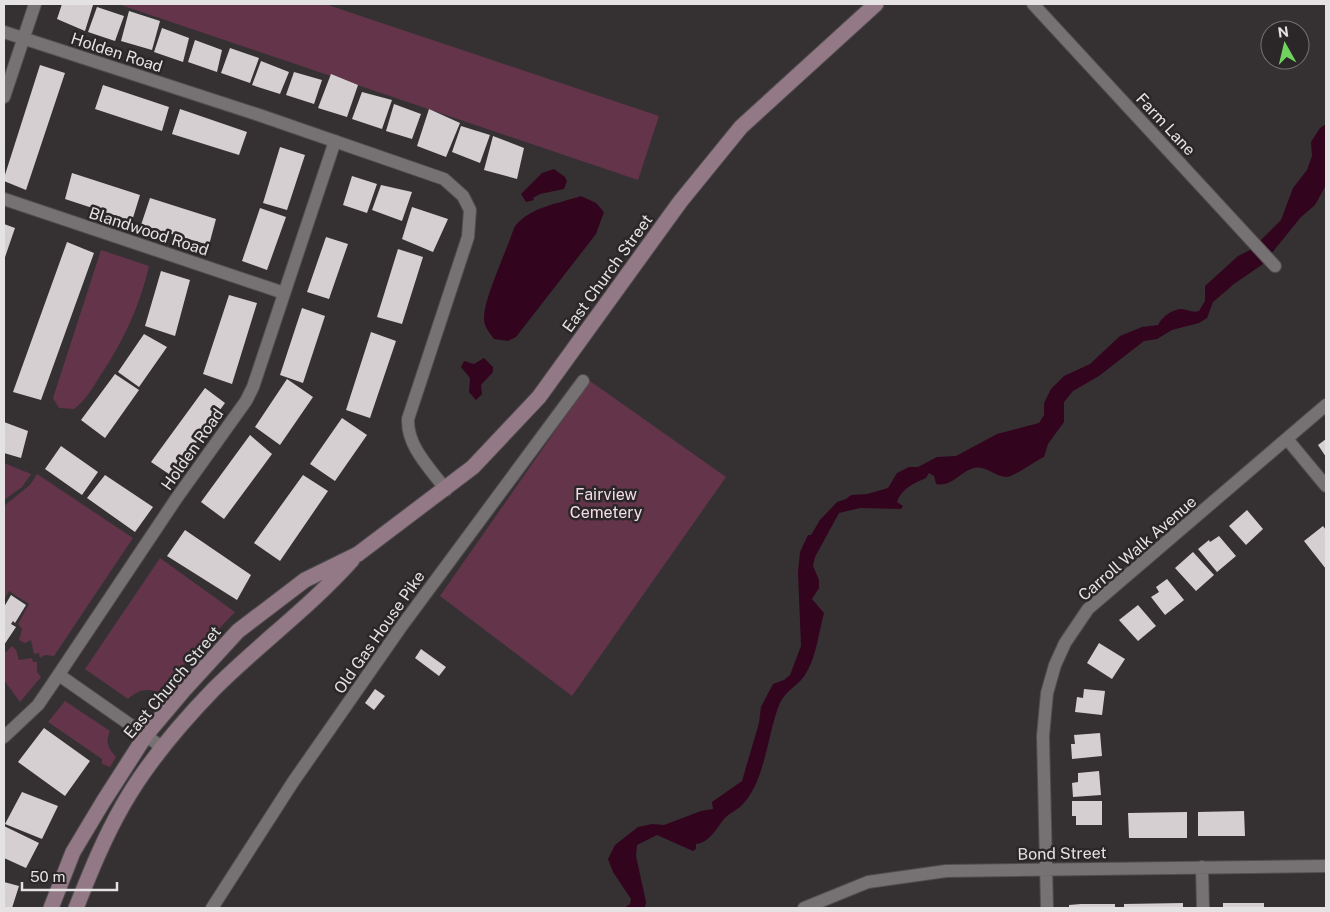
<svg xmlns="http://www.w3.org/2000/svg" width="1330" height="912" font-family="'Public Sans',sans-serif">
<rect width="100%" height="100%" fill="#353133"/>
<path fill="#63344a" d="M 118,4 L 325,4 L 659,116 L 638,180 Z
M 101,250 L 149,266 C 140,306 123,342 100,376 C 92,389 85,401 74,409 L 59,408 L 53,398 Z
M 590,381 L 726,477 L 572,696 L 440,596 Z
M 4,463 L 31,474 L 22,487 L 4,500 Z
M 37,474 L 133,538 L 54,656 L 45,655 L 40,658 L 39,653 L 34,654 L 31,640 L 25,643 L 19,640 L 22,629 L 18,624 L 29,604 L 9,591 L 4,600 L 4,506 L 30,485 Z
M 160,558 L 235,612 L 158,692 C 145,688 138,690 128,699 L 85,669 Z
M 12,646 L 16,650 L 19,660 L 32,658 L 33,662 L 37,662 L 37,672 L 41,677 L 20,702 L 4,680 L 4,651 L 6,652 Z
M 65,701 L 110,731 C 105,743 108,748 116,757 L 110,767 L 102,764 L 102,759 L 48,722 Z"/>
<path fill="#33041e" d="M 1326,124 L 1326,185 L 1315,205 L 1301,217 L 1263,264 L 1234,284 L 1213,302 L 1207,318 L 1199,323 L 1172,330 L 1157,339 L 1144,341 L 1099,376 L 1073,391 L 1064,402 L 1064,422 L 1048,444 L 1044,457 C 1035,461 1015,476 1007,477 C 995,477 986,465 974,468 C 959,472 953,487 936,484 L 934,476 L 929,473 L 926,478 C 914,483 901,489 897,502 L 903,506 L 901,509 L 860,508 L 839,513 L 815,557 L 813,566 L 819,580 L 819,588 L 812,599 L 824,613 C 818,634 817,656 805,675 C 798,686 786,690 780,703 C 767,733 766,782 741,806 C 736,811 729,813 724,819 C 717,828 709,843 696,844 L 696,849 L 693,851 L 657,835 L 637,845 L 636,856 L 646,902 L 645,908 L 624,908 L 630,904 L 631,899 L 613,872 L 608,859 L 615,845 L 638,827 L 652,824 L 664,825 L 701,811 L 713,809 L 712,802 L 742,781 L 759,723 L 761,707 L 773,684 L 784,680 L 790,675 L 801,646 L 798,572 L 800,552 L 808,535 L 811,535 L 820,520 L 837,502 L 846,499 L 851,495 L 867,494 L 888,488 L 897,473 L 909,467 L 918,467 L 937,457 L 956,456 L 997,434 L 1039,423 L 1044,415 L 1044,403 L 1051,389 L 1064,376 L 1090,364 L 1120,336 L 1142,327 L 1158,325 C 1162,317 1172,309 1182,309 C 1189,310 1192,313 1199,311 L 1205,301 L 1205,286 L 1238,256 L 1252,249 L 1281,220 L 1293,188 L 1307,170 L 1312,156 L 1311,142 L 1320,128 Z
M 554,169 L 565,177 L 567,181 L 564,189 L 540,194 L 533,198 L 534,200 L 526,202 L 521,194 L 542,173 Z
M 581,196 L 596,203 L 604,212 L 596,234 L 516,337 L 508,341 L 494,339 C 489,332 484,327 484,318 C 484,298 507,250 514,228 C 528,207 558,204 581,196 Z
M 484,358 L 493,367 L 493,372 L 481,385 L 482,394 L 476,400 L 469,392 L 470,378 L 461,367 L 464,361 L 474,364 Z"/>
<path fill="#d5cfd1" d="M 62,4 L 93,5 L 85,31 L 57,19 Z
M 97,7 L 124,16 L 115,41 L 88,32 Z
M 129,11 L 160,21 L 152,50 L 121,41 Z
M 162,28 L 189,38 L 183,62 L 154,52 Z
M 195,40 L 222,50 L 217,72 L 188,62 Z
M 230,48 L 259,58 L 250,83 L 221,73 Z
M 261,61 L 289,72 L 280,94 L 252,85 Z
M 40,65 L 65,73 L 26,190 L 4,181 L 4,178 Z
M 294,72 L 322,80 L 314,104 L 286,95 Z
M 331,74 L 358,85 L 347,117 L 318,108 Z
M 103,85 L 169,107 L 162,131 L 95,109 Z
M 362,92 L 392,100 L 382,129 L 352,119 Z
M 394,104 L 421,114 L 412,139 L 386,131 Z
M 180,109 L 247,132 L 239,155 L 172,134 Z
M 429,109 L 460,123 L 446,157 L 417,146 Z
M 461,126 L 490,135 L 480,163 L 452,152 Z
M 493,136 L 524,148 L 517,179 L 484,170 Z
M 280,147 L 305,155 L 287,210 L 263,203 Z
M 72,173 L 140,195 L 132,221 L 65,199 Z
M 352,176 L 377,184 L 367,213 L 343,205 Z
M 381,185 L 412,192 L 402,221 L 372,210 Z
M 150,198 L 216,219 L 209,245 L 141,225 Z
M 412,207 L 448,219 L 433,252 L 402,239 Z
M 260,208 L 286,217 L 267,270 L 242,261 Z
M 4,224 L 15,228 L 4,260 Z
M 326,237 L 348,244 L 329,299 L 307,292 Z
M 67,242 L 94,253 L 41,400 L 13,392 Z
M 398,249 L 423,257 L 402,324 L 377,317 Z
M 161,271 L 190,280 L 175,336 L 145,326 Z
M 229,295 L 257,303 L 232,384 L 203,374 Z
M 302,308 L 325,316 L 303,383 L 280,375 Z
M 371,332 L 396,341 L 370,418 L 346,410 Z
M 144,334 L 167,347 L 139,387 L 118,372 Z
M 115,374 L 139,390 L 105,438 L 81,420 Z
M 287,379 L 313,397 L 280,445 L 255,427 Z
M 205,388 L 225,403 L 172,476 L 151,462 Z
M 342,418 L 367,435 L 335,481 L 310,464 Z
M 4,422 L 28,431 L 21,458 L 4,453 Z
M 250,435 L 272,454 L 224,519 L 201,502 Z
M 1326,439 L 1326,457 L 1318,445 Z
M 61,446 L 98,472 L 82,495 L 45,469 Z
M 105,475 L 153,507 L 135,532 L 87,498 Z
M 303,475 L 328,491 L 280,561 L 254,543 Z
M 1247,510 L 1263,529 L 1246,545 L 1229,526 Z
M 1323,526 L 1326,530 L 1326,569 L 1304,541 Z
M 185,530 L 251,575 L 237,600 L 167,556 Z
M 1219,536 L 1236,556 L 1217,572 L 1198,549 L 1209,540 L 1210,542 Z
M 1193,552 L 1214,575 L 1196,591 L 1175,568 Z
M 1167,579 L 1184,600 L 1165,615 L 1151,597 L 1159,592 L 1156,587 Z
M 11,595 L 26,605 L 15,623 L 13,621 L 11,624 L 16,627 L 4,645 L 4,607 Z
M 1138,605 L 1156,626 L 1138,641 L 1119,620 Z
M 1099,643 L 1125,659 L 1112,679 L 1087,663 Z
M 421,649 L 446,667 L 439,676 L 415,658 Z
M 375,689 L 385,696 L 374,710 L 365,703 Z
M 1084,689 L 1105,691 L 1102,715 L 1075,712 L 1077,697 L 1083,698 Z
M 44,728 L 90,761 L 65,796 L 18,762 Z
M 1100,733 L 1102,756 L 1072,759 L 1071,744 L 1075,744 L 1074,735 Z
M 1099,771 L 1101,795 L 1073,797 L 1072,783 L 1078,782 L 1078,773 Z
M 22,792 L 58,806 L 42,839 L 5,824 Z
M 1072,801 L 1102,801 L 1102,825 L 1076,825 L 1076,816 L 1072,816 Z
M 1244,811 L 1245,836 L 1198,836 L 1198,812 Z
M 1187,812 L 1187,838 L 1129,838 L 1128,813 Z
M 4,826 L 39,843 L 26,868 L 4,858 Z
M 4,882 L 19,886 L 12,908 L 4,908 Z
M 1183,903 L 1183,908 L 1124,908 L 1124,904 Z
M 1223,903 L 1264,903 L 1264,908 L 1223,908 Z
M 1081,904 L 1115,904 L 1115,908 L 1069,908 L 1069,905 Z"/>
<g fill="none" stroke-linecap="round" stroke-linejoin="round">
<defs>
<path id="street" d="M 1033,4 L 1275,266
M 4,32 L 259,115 L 444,179 L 463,196 L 470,210 L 468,237 L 408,419 C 407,447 430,468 446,490
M 4,97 L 35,4
M 4,199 L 284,293
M 1287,439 L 1326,486
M 59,675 L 162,747
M 4,737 L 38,705 L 53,683 L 176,499 L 246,401 L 253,387 L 335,141
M 1202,867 L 1203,908
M 212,908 L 293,782 L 401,627 L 583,381
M 804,908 L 868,882 L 946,871 L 1326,866
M 1047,908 L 1043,736 L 1047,693 L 1055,665 L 1065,643 L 1088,609 L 1326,405"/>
<path id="secondary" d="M 51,908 L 73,852 L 103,802 L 146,735 L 184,690 L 238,631 L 305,580 L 358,554 L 473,467 L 539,397 L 680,202 L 741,127 L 876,4
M 76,908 C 90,873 104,838 123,805 C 147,763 180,724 214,689 C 259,644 310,607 352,560"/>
</defs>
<use href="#street" stroke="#514d4e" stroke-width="14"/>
<use href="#secondary" stroke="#514d4e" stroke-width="17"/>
<use href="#street" stroke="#767173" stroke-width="12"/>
<use href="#secondary" stroke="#937985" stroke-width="15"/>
</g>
<g text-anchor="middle" stroke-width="5" stroke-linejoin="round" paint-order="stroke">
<g font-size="16" fill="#e5e2e3" stroke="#2b2729">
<text transform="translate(117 52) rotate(18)" y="6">Holden Road</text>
<text transform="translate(1166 124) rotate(47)" y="6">Farm Lane</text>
<text transform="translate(149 231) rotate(18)" y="6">Blandwood Road</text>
<text transform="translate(607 273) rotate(-54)" y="6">East Church Street</text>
<text transform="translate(192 449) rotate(-55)" y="6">Holden Road</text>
<text transform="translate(1137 548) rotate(-41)" y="6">Carroll Walk Avenue</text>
<text transform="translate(379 632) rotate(-55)" y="6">Old Gas House Pike</text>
<text transform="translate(172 682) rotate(-50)" y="6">East Church Street</text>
<text transform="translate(1062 853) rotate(-1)" y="6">Bond Street</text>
</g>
<g font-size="16" fill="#f2dde6" stroke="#2b2729">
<text x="606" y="500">Fairview<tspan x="606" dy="18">Cemetery</tspan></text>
</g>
</g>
<rect width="1330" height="912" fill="none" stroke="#e5e2e3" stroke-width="10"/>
<g transform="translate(1285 45) rotate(352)"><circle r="24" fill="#2b2729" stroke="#757273"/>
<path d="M0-4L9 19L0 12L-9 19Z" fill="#70d35f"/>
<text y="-8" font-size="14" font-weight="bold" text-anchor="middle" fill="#e5e2e3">N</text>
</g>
<path d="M22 882v8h95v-8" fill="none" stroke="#e5e2e3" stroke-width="2.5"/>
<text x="30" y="882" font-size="15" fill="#e5e2e3" stroke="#2b2729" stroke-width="4" paint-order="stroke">50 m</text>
</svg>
